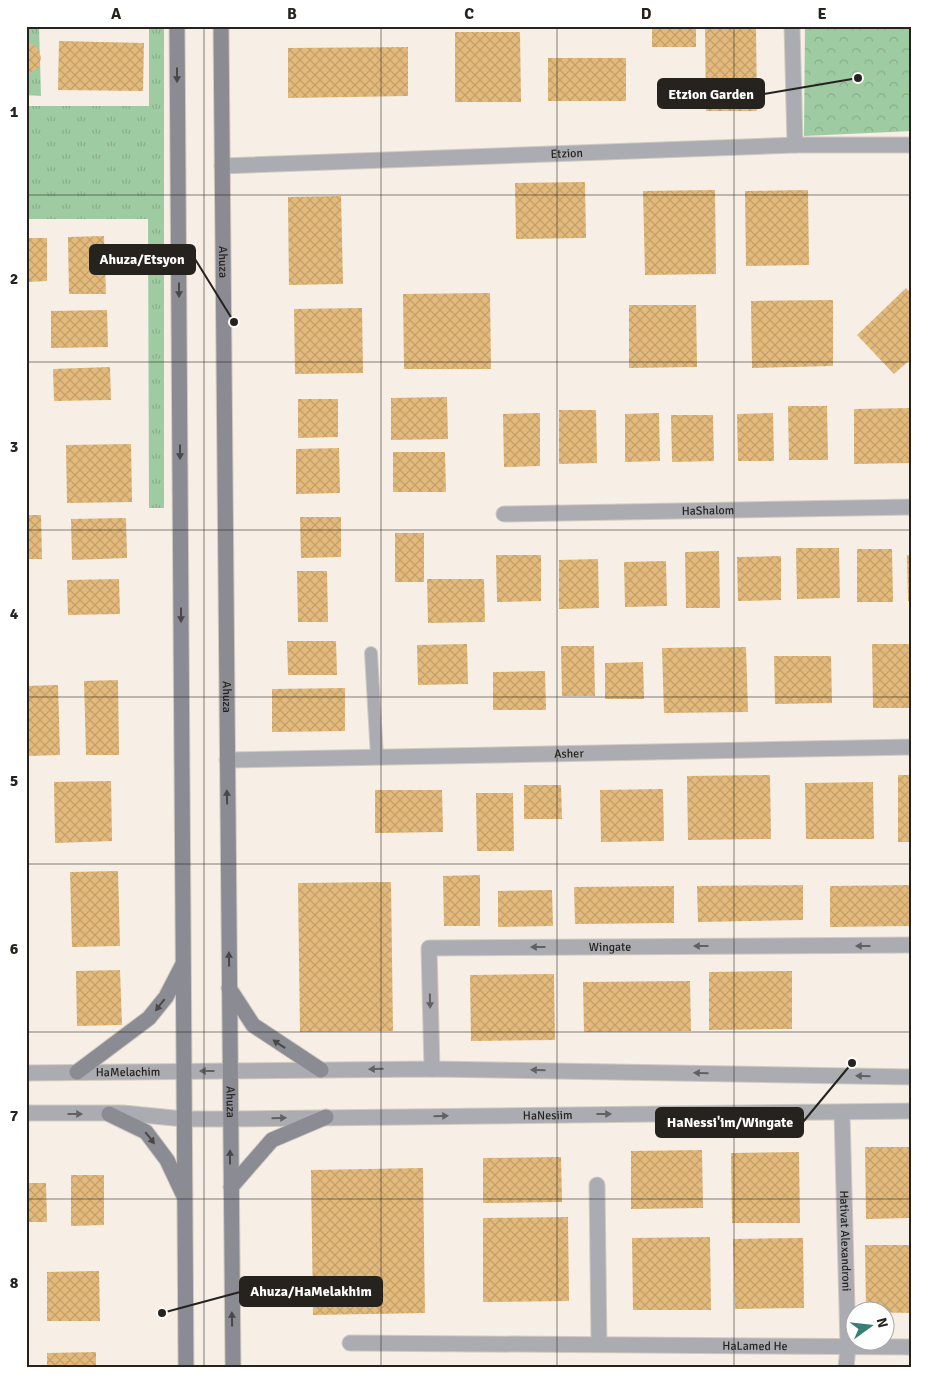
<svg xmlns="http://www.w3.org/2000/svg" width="938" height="1394" font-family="Signika,sans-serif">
<defs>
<pattern id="grass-tufts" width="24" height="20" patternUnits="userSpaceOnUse" patternTransform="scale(1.25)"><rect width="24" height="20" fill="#9fcba2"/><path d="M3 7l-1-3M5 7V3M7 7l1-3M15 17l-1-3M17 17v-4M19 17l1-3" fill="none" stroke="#89ae8b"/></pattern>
<pattern id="park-crowns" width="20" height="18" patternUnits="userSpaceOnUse" patternTransform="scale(1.25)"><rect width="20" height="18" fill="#9fcba2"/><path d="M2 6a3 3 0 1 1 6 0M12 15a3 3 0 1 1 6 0" fill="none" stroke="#89ae8b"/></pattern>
<pattern id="building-cross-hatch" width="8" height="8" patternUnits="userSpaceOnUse" patternTransform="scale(1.25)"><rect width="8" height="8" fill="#e3ba7b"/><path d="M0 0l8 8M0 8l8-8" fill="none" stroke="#c3a06a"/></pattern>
</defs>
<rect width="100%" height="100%" fill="#f7efe5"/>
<path fill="url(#grass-tufts)" d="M 26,26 L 39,26 L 41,96 L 26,95 Z
M 149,26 L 164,26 L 164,508 L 149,508 L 148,219 L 26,219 L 26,106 L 149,106 Z"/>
<path fill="url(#park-crowns)" d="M 805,26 L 912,26 L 912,131 L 804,136 Z"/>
<path fill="url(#building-cross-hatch)" d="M 652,26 L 696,26 L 696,47 L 652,47 Z
M 705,26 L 756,26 L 757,111 L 706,111 Z
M 455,32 L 520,32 L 521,102 L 455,102 Z
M 26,41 L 37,47 L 41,57 L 39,67 L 26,76 Z
M 59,41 L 144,43 L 143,91 L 58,90 Z
M 408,47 L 408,96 L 288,98 L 288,48 Z
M 548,58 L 626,58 L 626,101 L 548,101 Z
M 585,182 L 586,238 L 516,239 L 515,183 Z
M 715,190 L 716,274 L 645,275 L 643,191 Z
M 808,190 L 809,265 L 746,266 L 745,191 Z
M 341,196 L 343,284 L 289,285 L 288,197 Z
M 104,236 L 106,294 L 69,294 L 68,237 Z
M 26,238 L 47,238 L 47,281 L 26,282 Z
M 906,288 L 912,294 L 912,358 L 894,374 L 857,335 Z
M 490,293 L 491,369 L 404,369 L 403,294 Z
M 833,300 L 833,366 L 752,368 L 751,301 Z
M 629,305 L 696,305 L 697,367 L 629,368 Z
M 362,308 L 363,373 L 295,374 L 294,309 Z
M 107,310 L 108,347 L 51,348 L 51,311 Z
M 110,367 L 111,400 L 54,401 L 53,369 Z
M 447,397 L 448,439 L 391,440 L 391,398 Z
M 298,399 L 338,399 L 338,437 L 298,438 Z
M 788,406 L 827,406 L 828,460 L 789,460 Z
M 912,408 L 912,463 L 854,464 L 854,409 Z
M 559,410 L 596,410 L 597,463 L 559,464 Z
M 540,413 L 540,466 L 504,467 L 503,414 Z
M 659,413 L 660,461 L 625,462 L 625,414 Z
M 773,413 L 774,461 L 738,461 L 737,414 Z
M 671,415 L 713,415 L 714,461 L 672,462 Z
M 131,444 L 132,502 L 67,503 L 66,445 Z
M 339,448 L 340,493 L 296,494 L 296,449 Z
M 393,452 L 445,452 L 446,492 L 393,492 Z
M 26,515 L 41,515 L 42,559 L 26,559 Z
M 300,517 L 341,517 L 341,557 L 301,558 Z
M 126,518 L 127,558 L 72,560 L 71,519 Z
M 395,533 L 424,533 L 424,582 L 395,582 Z
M 796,548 L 839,548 L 840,598 L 797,599 Z
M 857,549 L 892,549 L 893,602 L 857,602 Z
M 719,551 L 720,608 L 686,608 L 685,552 Z
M 496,555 L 541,555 L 541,601 L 497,602 Z
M 907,555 L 912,555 L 912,601 L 908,601 Z
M 781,556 L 781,600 L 738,601 L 737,557 Z
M 598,559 L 599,608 L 559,609 L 559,560 Z
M 666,561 L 667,606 L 625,607 L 624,562 Z
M 297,571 L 327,571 L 328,622 L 298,622 Z
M 119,579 L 120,614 L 68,615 L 67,580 Z
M 427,579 L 484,579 L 485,622 L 428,623 Z
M 287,641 L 336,641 L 337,675 L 288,675 Z
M 467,644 L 468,684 L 418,685 L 417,645 Z
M 872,644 L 912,644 L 912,708 L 873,708 Z
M 561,646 L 594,646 L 595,696 L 562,696 Z
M 746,647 L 748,712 L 664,713 L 662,648 Z
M 774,656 L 831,656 L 832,703 L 775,704 Z
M 643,662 L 644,699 L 605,699 L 605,663 Z
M 545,671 L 546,710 L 493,710 L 493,672 Z
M 118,680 L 119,755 L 86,755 L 84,681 Z
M 58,685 L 60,755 L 28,756 L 26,686 Z
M 345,688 L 345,731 L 272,732 L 272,689 Z
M 770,775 L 771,839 L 688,840 L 687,776 Z
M 898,775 L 912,775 L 912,842 L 898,842 Z
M 111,781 L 112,841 L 55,843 L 54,782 Z
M 873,782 L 874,839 L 806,839 L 805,783 Z
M 524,785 L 561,785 L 562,819 L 524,819 Z
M 28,788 L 29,840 L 26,840 L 26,789 Z
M 663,789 L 664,841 L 601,842 L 600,790 Z
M 375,790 L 442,790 L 443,832 L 375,833 Z
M 476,793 L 513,793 L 514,851 L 477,851 Z
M 118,871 L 120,946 L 72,947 L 70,872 Z
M 480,875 L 480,926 L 444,926 L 443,876 Z
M 391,882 L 393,1031 L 300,1032 L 298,883 Z
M 803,885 L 803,920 L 698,922 L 697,886 Z
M 912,885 L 912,926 L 830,927 L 830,886 Z
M 674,886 L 674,923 L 575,924 L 574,887 Z
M 552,890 L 553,926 L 498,927 L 498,891 Z
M 120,970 L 122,1025 L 77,1026 L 76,971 Z
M 792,971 L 792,1029 L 709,1030 L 709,972 Z
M 554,974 L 555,1040 L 471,1041 L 470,975 Z
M 690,981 L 691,1031 L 584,1032 L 583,982 Z
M 865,1147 L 912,1147 L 912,1218 L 866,1219 Z
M 702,1150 L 703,1208 L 631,1209 L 631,1151 Z
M 799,1152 L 800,1223 L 732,1223 L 731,1153 Z
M 561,1157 L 562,1202 L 483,1203 L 483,1158 Z
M 423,1168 L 425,1313 L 313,1315 L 311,1170 Z
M 71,1175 L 104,1175 L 104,1225 L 71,1226 Z
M 26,1183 L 46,1183 L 47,1222 L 26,1222 Z
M 568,1217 L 569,1301 L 483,1302 L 483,1218 Z
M 710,1237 L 711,1310 L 633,1310 L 632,1238 Z
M 803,1238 L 804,1308 L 735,1309 L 733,1239 Z
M 865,1245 L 912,1245 L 912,1313 L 866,1312 Z
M 99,1271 L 100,1321 L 47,1321 L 47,1272 Z
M 96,1352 L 96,1368 L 47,1368 L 47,1353 Z"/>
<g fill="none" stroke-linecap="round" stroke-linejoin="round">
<defs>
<path id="service" d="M 371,653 L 377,757"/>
<g id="minor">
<path d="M 792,26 L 795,145"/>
<path id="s1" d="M 222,166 L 795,145 L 912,145"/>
<path id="s2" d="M 504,514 L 912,507"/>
<path id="s3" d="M 227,760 L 912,747"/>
<path id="s4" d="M 432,1069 L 429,948 L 912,945"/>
<path id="s5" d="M 842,1113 L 848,1347 L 846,1368"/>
<path d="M 597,1185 L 599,1344"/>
<path id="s6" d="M 350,1343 L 912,1347"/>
</g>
<g id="tertiary">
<path id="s7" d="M 26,1073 L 432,1069 L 912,1077"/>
<path id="s8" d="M 26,1113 L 123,1113 L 184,1119 L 230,1119 L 912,1111"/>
</g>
<g id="secondary">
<path d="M 177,26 L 186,1368"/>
<path id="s9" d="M 221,26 L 233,1368"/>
<path d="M 229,988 L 253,1025 L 321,1070"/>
<path d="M 77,1072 L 149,1018 L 166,997 L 182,966"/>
<path d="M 109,1114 L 146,1132 L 167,1160 L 183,1194"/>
<path d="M 231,1187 L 272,1140 L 326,1117"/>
</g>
</defs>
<use href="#service" stroke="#d1cac1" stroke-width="14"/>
<use href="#minor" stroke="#d1cac1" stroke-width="17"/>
<use href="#tertiary" stroke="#d1cac1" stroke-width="17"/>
<use href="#secondary" stroke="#d1cac1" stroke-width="17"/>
<use href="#service" stroke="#abacb1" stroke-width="12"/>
<use href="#minor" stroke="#abacb1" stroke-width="15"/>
<use href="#tertiary" stroke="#abacb1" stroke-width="15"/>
<use href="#secondary" stroke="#8a8b93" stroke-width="15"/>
</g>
<defs><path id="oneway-solid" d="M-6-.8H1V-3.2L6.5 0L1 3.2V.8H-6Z" transform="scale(1.25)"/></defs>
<g fill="#494748">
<use href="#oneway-solid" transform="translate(177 75) rotate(90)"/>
<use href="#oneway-solid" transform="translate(179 290) rotate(90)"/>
<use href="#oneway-solid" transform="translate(180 452) rotate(90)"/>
<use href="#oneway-solid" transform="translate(181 615) rotate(90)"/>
<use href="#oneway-solid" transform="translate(227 797) rotate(-91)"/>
<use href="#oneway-solid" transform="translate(229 959) rotate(-91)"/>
<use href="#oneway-solid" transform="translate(160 1005) rotate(128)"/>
<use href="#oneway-solid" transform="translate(279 1044) rotate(-146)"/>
<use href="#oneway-solid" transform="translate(150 1138) rotate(52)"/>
<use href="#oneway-solid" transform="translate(230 1157) rotate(-90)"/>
<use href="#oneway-solid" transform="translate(232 1319) rotate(-91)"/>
</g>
<g fill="#626161">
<use href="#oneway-solid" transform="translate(701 946) rotate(180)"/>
<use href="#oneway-solid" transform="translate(863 946) rotate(180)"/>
<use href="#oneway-solid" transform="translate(538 947) rotate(180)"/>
<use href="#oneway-solid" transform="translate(430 1001) rotate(89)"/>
<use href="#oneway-solid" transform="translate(376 1069) rotate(179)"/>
<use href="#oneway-solid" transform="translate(538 1070) rotate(-179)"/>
<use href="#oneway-solid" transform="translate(207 1071) rotate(180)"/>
<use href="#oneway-solid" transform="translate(701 1073) rotate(-179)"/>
<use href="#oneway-solid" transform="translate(863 1076) rotate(-179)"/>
<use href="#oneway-solid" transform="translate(75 1114)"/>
<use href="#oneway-solid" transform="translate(604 1114)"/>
<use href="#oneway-solid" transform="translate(441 1116) rotate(-1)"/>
<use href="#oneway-solid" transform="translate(279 1118) rotate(-1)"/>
</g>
<path fill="none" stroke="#26231f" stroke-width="1" stroke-opacity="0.55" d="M 204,26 L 204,1368M 381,26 L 381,1368M 557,26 L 557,1368M 734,26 L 734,1368M 26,195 L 912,195M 26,362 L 912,362M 26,530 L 912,530M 26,697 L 912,697M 26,864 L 912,864M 26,1032 L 912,1032M 26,1199 L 912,1199"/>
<g text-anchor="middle" stroke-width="5" stroke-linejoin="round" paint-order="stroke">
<g font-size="12" fill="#26231f" stroke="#fff">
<text dy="4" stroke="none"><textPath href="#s1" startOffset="345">Etzion</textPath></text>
<text dy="4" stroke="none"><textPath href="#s9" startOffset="236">Ahuza</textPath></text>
<text dy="4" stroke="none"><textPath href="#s2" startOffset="204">HaShalom</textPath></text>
<text dy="4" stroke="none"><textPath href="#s9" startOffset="671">Ahuza</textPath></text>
<text dy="4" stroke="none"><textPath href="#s3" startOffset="342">Asher</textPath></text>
<text dy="4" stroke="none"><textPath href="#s4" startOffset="302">Wingate</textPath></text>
<text dy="4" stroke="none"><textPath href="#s7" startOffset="102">HaMelachim</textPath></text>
<text dy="4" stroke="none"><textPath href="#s9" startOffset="1076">Ahuza</textPath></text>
<text dy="4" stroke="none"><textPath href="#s8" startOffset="522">HaNesiim</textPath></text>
<text dy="4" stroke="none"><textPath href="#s5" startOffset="128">Hativat Alexandroni</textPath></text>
<text dy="4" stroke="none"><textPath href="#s6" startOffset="405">HaLamed He</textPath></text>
</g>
</g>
<path fill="none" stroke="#26231f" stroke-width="2" d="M858 78L764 94M234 322L195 259M852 1063L803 1122M162 1313L240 1292"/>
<g fill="#26231f" stroke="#fff" stroke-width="2">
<circle cx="858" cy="78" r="5"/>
<circle cx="234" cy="322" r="5"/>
<circle cx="852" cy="1063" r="5"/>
<circle cx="162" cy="1313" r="5"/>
</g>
<g fill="#26231f" stroke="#26231f" stroke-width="2">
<rect x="658" y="79" width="106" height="29" rx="5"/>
<rect x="90" y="245" width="105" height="29" rx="5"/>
<rect x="656" y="1108" width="147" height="29" rx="5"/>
<rect x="240" y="1277" width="142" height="29" rx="5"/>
</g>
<g font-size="14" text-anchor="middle" font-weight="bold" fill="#fff">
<text x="711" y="99">Etzion Garden</text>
<text x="142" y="264">Ahuza/Etsyon</text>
<text x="730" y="1127">HaNessi'im/Wingate</text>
<text x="311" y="1296">Ahuza/HaMelakhim</text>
</g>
<rect width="938" height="1394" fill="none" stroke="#ffffff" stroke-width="55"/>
<g transform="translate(870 1326) rotate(75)"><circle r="24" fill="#ffffff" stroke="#a8a7a5"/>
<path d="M0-4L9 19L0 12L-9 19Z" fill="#3a7f74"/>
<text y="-8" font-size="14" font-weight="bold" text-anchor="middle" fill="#26231f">N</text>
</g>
<rect x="28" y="28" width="882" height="1338" fill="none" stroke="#26231f" stroke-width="2"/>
<g font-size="16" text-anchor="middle" font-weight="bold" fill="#26231f">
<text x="116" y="19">A</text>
<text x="292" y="19">B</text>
<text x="469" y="19">C</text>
<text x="646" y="19">D</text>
<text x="822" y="19">E</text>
<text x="14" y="117">1</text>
<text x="14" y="284">2</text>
<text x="14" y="452">3</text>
<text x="14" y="619">4</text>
<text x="14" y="786">5</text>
<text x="14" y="954">6</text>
<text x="14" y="1121">7</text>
<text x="14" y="1288">8</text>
</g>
</svg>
